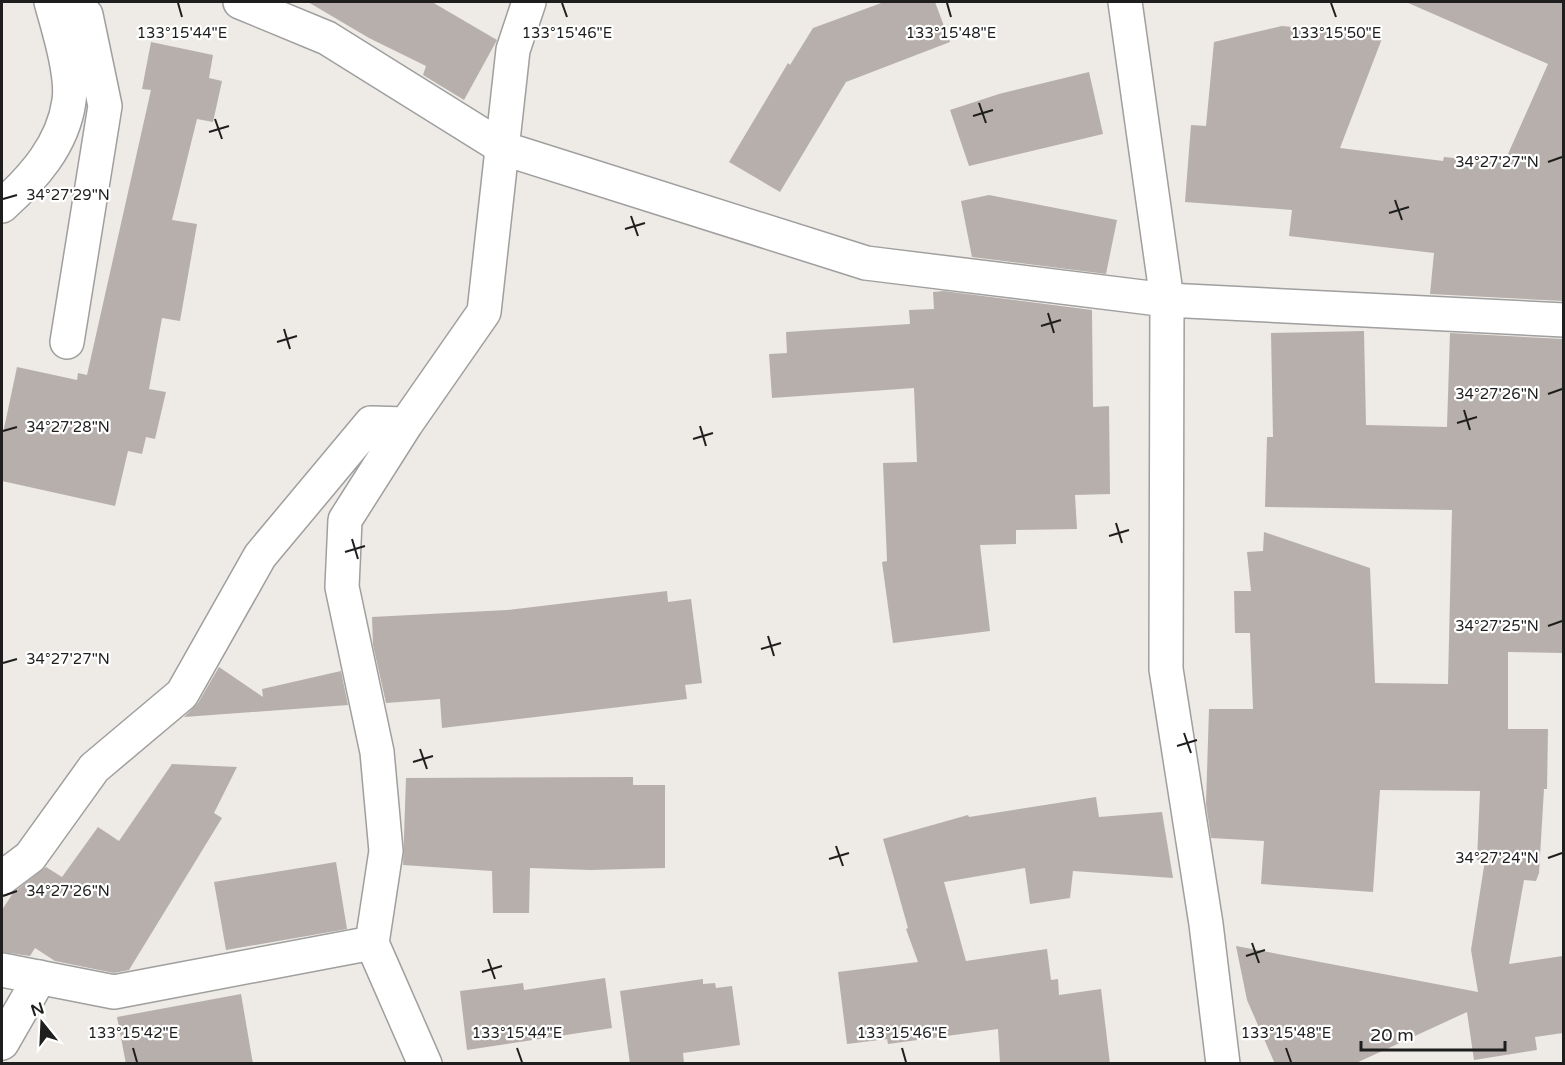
<svg xmlns="http://www.w3.org/2000/svg" width="1565" height="1065" font-family="'Varela Round',sans-serif">
<rect width="100%" height="100%" fill="#eeeae5"/>
<path fill="#b7afab" d="M 308,2 L 432,2 L 497,40 L 464,100 L 423,75 L 426,66 L 369,38 Z
M 884,2 L 935,2 L 950,42 L 846,82 L 780,192 L 729,162 L 788,63 L 790,65 L 813,28 Z
M 1406,2 L 1563,2 L 1563,301 L 1430,294 L 1434,253 L 1289,236 L 1292,210 L 1185,202 L 1191,125 L 1206,126 L 1214,42 L 1282,26 L 1383,36 L 1340,148 L 1443,161 L 1444,157 L 1504,163 L 1548,64 Z
M 151,42 L 213,55 L 209,78 L 222,81 L 213,122 L 197,119 L 172,220 L 197,224 L 180,321 L 162,318 L 149,389 L 166,392 L 155,439 L 146,437 L 142,454 L 128,451 L 115,506 L 2,481 L 2,438 L 17,367 L 77,380 L 78,373 L 87,375 L 151,90 L 142,89 Z
M 1089,72 L 1103,134 L 969,166 L 950,110 L 999,94 Z
M 989,195 L 1117,220 L 1106,274 L 972,257 L 961,201 Z
M 944,291 L 1092,310 L 1093,407 L 1109,406 L 1110,494 L 1075,495 L 1077,529 L 1016,530 L 1016,544 L 980,545 L 990,631 L 893,643 L 882,562 L 887,561 L 883,463 L 917,462 L 914,388 L 772,398 L 769,354 L 787,353 L 786,332 L 910,324 L 909,310 L 934,309 L 933,292 Z
M 1364,331 L 1366,425 L 1447,427 L 1450,333 L 1563,339 L 1563,653 L 1508,652 L 1508,729 L 1548,729 L 1547,789 L 1544,789 L 1539,873 L 1536,881 L 1524,880 L 1509,964 L 1563,956 L 1563,1033 L 1535,1037 L 1537,1050 L 1474,1060 L 1467,1012 L 1354,1064 L 1275,1064 L 1247,1000 L 1236,946 L 1478,992 L 1471,950 L 1485,860 L 1477,860 L 1480,791 L 1380,790 L 1373,892 L 1261,884 L 1264,841 L 1211,838 L 1206,804 L 1209,709 L 1253,709 L 1250,633 L 1235,633 L 1234,591 L 1251,591 L 1247,552 L 1263,551 L 1264,532 L 1370,568 L 1375,683 L 1448,684 L 1452,510 L 1265,507 L 1267,437 L 1273,437 L 1271,333 Z
M 667,591 L 668,602 L 691,599 L 702,683 L 685,685 L 687,699 L 442,728 L 440,699 L 386,703 L 373,645 L 372,617 L 507,610 Z
M 219,667 L 263,697 L 262,689 L 341,671 L 348,705 L 184,717 L 198,703 Z
M 172,764 L 237,767 L 214,813 L 222,818 L 129,970 L 114,973 L 55,961 L 35,948 L 30,956 L 2,952 L 2,910 L 13,893 L 46,867 L 62,877 L 98,827 L 119,841 Z
M 633,777 L 633,785 L 665,785 L 665,868 L 590,870 L 530,868 L 529,913 L 493,913 L 492,871 L 403,865 L 406,778 Z
M 1096,797 L 1099,817 L 1162,812 L 1173,878 L 1073,871 L 1070,898 L 1030,904 L 1025,868 L 944,882 L 966,961 L 1047,949 L 1051,980 L 1058,979 L 1059,995 L 1101,989 L 1110,1064 L 1000,1064 L 998,1029 L 888,1044 L 887,1039 L 847,1044 L 838,972 L 918,962 L 906,929 L 908,928 L 883,839 L 968,815 L 969,817 Z
M 336,862 L 347,929 L 226,950 L 214,882 Z
M 605,978 L 612,1028 L 467,1050 L 460,991 L 523,983 L 524,990 Z
M 703,979 L 703,984 L 715,983 L 716,988 L 732,986 L 740,1045 L 683,1053 L 684,1064 L 630,1064 L 620,991 Z
M 241,994 L 253,1064 L 126,1064 L 117,1017 Z"/>
<g fill="none" stroke-linecap="round" stroke-linejoin="round">
<defs>
<path id="street" d="M 65,2 L 86,15 L 105,106 L 67,342
M 240,2 L 327,38 L 505,149 L 866,263 L 1167,300 L 1564,320
M 1125,2 L 1167,300 L 1166,669 L 1206,924 L 1223,1064
M 2,206 C 33,178 63,145 69,101 C 73,75 58,27 51,2
M 2,878 L 30,857 L 94,768 L 182,694 L 260,556 L 371,423 L 406,424
M 2,970 L 114,992 L 372,943
M 2,1043 L 40,977
M 425,1064 L 372,943 L 386,851 L 377,752 L 342,587 L 345,520 L 406,424 L 484,312 L 513,50 L 529,2"/>
</defs>
<use href="#street" stroke="#9f9f9f" stroke-width="36"/>
<use href="#street" stroke="#fff" stroke-width="33"/>
</g>
<path fill="none" stroke="#1e1e1e" stroke-width="2" d="M 178,3 L 182,17M 562,3 L 567,17M 947,3 L 951,17M 1331,3 L 1336,17M 979,103 L 986,123M 973,116 L 993,110M 215,119 L 222,139M 209,132 L 229,126M 1548,162 L 1562,157M 3,199 L 17,195M 1395,200 L 1402,220M 1389,213 L 1409,207M 631,216 L 638,236M 625,229 L 645,223M 1048,313 L 1054,333M 1041,326 L 1061,320M 284,329 L 290,349M 277,342 L 297,336M 1548,394 L 1562,389M 1464,410 L 1470,430M 1457,423 L 1477,417M 700,426 L 706,446M 3,431 L 17,427M 693,439 L 713,433M 1116,523 L 1122,543M 1109,536 L 1129,530M 352,539 L 358,559M 345,552 L 365,546M 1548,626 L 1562,621M 768,636 L 774,656M 761,649 L 781,643M 3,663 L 17,659M 1184,733 L 1191,753M 1177,746 L 1197,740M 420,749 L 427,769M 413,762 L 433,756M 836,846 L 843,866M 1548,858 L 1562,853M 829,859 L 849,853M 3,896 L 17,891M 1252,943 L 1259,963M 1246,956 L 1265,950M 488,959 L 495,979M 482,972 L 502,966M 133,1048 L 137,1062M 517,1048 L 522,1062M 902,1048 L 906,1062M 1286,1048 L 1291,1062"/>
<g font-size="15" text-anchor="middle" fill="#1e1e1e" stroke="#fff" stroke-width="4.5" stroke-linejoin="round" paint-order="stroke">
<text x="182" y="38">133°15'44"E</text>
<text x="567" y="38">133°15'46"E</text>
<text x="951" y="38">133°15'48"E</text>
<text x="1336" y="38">133°15'50"E</text>
<text x="1497" y="167">34°27'27"N</text>
<text x="68" y="200">34°27'29"N</text>
<text x="1497" y="399">34°27'26"N</text>
<text x="68" y="432">34°27'28"N</text>
<text x="1497" y="631">34°27'25"N</text>
<text x="68" y="664">34°27'27"N</text>
<text x="1497" y="863">34°27'24"N</text>
<text x="68" y="896">34°27'26"N</text>
<text x="133" y="1038">133°15'42"E</text>
<text x="517" y="1038">133°15'44"E</text>
<text x="902" y="1038">133°15'46"E</text>
<text x="1286" y="1038">133°15'48"E</text>
</g>
<rect width="1565" height="1065" fill="none" stroke="#1e1e1e" stroke-width="6"/>
<g transform="translate(42 1023) rotate(342)" stroke="#ffffff" stroke-width="4.5" paint-order="stroke">
<path d="M0-4.5L10 22L0 15L-10 22Z" fill="#1e1e1e"/>
<text y="-9" font-size="16" font-weight="bold" text-anchor="middle" fill="#1e1e1e">N</text>
</g>
<path d="M1361 1041v9h144v-9" fill="none" stroke="#1e1e1e" stroke-width="3"/>
<text x="1370" y="1041" font-size="18" fill="#1e1e1e" stroke="#ffffff" stroke-width="4.5" paint-order="stroke">20 m</text>
</svg>
